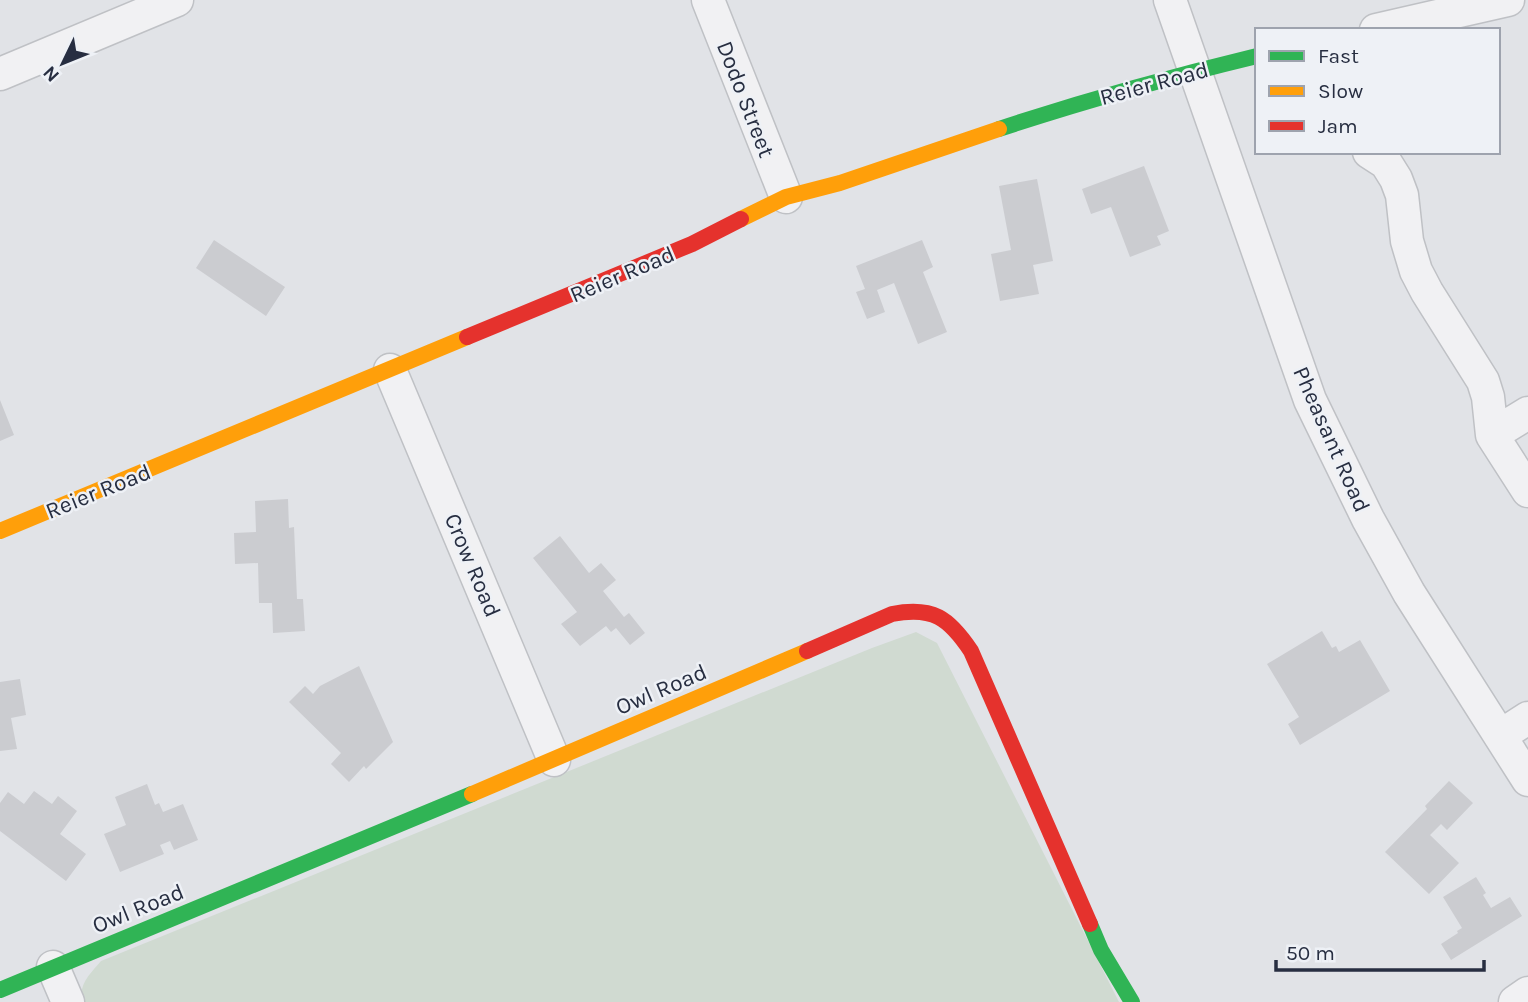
<svg xmlns="http://www.w3.org/2000/svg" width="1528" height="1002" font-family="Karla,sans-serif">
<rect width="100%" height="100%" fill="#e1e3e7"/>
<path fill="#d0dad1" d="M 916,632 L 937,643 L 1119,1002 L 83,1002 C 77,985 91,973 101,961 L 872,648 Z"/>
<path fill="#cbccd0" d="M 1144,166 L 1169,231 L 1157,236 L 1161,245 L 1130,257 L 1111,207 L 1091,214 L 1082,189 Z
M 1037,179 L 1053,261 L 1033,265 L 1039,294 L 1000,301 L 991,254 L 1011,250 L 999,186 Z
M 214,240 L 285,287 L 266,316 L 196,268 Z
M 922,240 L 933,267 L 923,272 L 947,332 L 918,344 L 894,283 L 877,290 L 885,312 L 867,319 L 856,292 L 865,289 L 856,266 Z
M 0,400 L 14,435 L 0,441 Z
M 288,499 L 289,528 L 294,527 L 297,599 L 303,599 L 305,631 L 273,633 L 272,603 L 259,603 L 258,563 L 235,564 L 234,533 L 256,532 L 255,501 Z
M 560,536 L 589,573 L 601,563 L 616,580 L 603,591 L 624,617 L 629,613 L 645,633 L 630,645 L 616,628 L 611,632 L 606,626 L 580,646 L 561,624 L 577,612 L 533,558 Z
M 1322,631 L 1332,648 L 1336,646 L 1339,652 L 1360,640 L 1390,691 L 1300,745 L 1288,724 L 1299,717 L 1267,664 Z
M 359,666 L 393,742 L 366,769 L 364,766 L 349,782 L 331,764 L 341,753 L 289,702 L 305,686 L 313,694 L 320,686 Z
M 20,679 L 26,715 L 11,718 L 17,749 L 0,751 L 0,682 Z
M 1449,781 L 1473,803 L 1447,830 L 1441,824 L 1430,835 L 1459,863 L 1429,894 L 1385,852 L 1427,809 L 1425,806 Z
M 147,784 L 155,805 L 159,803 L 163,812 L 183,804 L 198,840 L 174,850 L 170,841 L 160,845 L 164,854 L 120,872 L 104,834 L 126,825 L 115,797 Z
M 34,791 L 52,804 L 58,796 L 77,811 L 60,834 L 86,854 L 66,881 L 0,831 L 0,803 L 8,792 L 24,804 Z
M 1476,877 L 1486,893 L 1483,895 L 1491,908 L 1510,897 L 1522,916 L 1451,960 L 1441,944 L 1458,933 L 1457,931 L 1462,928 L 1443,897 Z"/>
<g fill="none" stroke-linecap="round" stroke-linejoin="round">
<defs>
<path id="street" d="M 708,0 L 786,197
M 1170,0 L 1310,400 L 1368,519 L 1409,593 L 1528,780
M 1376,30 L 1508,0
M 0,74 L 177,0
M 1369,152 L 1386,163 L 1396,179 L 1402,195 L 1407,241 L 1416,271 L 1427,292 L 1483,381 L 1488,397 L 1492,435 L 1528,491
M 390,370 L 554,760
M 1492,435 L 1528,413
M 1500,736 L 1528,718
M 53,967 L 68,1002
M 1515,1002 L 1528,993"/>
</defs>
<use href="#street" stroke="#bfc1c5" stroke-width="35"/>
<use href="#street" stroke="#f1f1f3" stroke-width="32"/>
<path stroke="#30b455" stroke-width="16" d="M 999,129 C 1084,101 1170,77 1257,56
M 1090,924 L 1101,950 L 1132,1002
M 0,990 L 472,794"/>
<path stroke="#ff9f0a" stroke-width="16" d="M 741,219 L 786,197 L 840,183 L 999,129
M 0,531 L 467,337
M 472,794 L 807,651"/>
<path stroke="#e5322d" stroke-width="16" d="M 467,337 L 692,244 L 741,219
M 807,651 L 892,614 C 933,606 949,618 971,651 L 1090,924"/>
</g>
<g text-anchor="middle" stroke-width="5" stroke-linejoin="round" paint-order="stroke">
<g font-size="23" fill="#272e41" stroke="#eef1f6">
<text transform="translate(1154 83) rotate(-15)" y="8">Reier Road</text>
<text transform="translate(746 99) rotate(69)" y="8">Dodo Street</text>
<text transform="translate(622 274) rotate(-23)" y="8">Reier Road</text>
<text transform="translate(1332 439) rotate(66)" y="8">Pheasant Road</text>
<text transform="translate(98 491) rotate(-22)" y="8">Reier Road</text>
<text transform="translate(473 565) rotate(67)" y="8">Crow Road</text>
<text transform="translate(661 689) rotate(-23)" y="8">Owl Road</text>
<text transform="translate(138 908) rotate(-22)" y="8">Owl Road</text>
</g>
</g>
<rect x="1255" y="28" width="245" height="126" fill="#eef1f6" stroke="#9ea3ae" stroke-width="2"/>
<rect x="1269" y="51" width="35" height="10" fill="#30b455" stroke="#9ea3ae" stroke-width="2"/>
<text x="1318" y="63" font-size="21" fill="#272e41">Fast</text>
<rect x="1269" y="86" width="35" height="10" fill="#ff9f0a" stroke="#9ea3ae" stroke-width="2"/>
<text x="1318" y="98" font-size="21" fill="#272e41">Slow</text>
<rect x="1269" y="121" width="35" height="10" fill="#e5322d" stroke="#9ea3ae" stroke-width="2"/>
<text x="1318" y="133" font-size="21" fill="#272e41">Jam</text>
<g transform="translate(63 63) rotate(227)" stroke="#eef1f6" stroke-width="5" paint-order="stroke">
<path d="M0-5L12 26L0 18L-12 26Z" fill="#272e41"/>
<text y="-10" font-size="19" font-weight="bold" text-anchor="middle" fill="#272e41">N</text>
</g>
<path d="M1276 960v10h208v-10" fill="none" stroke="#272e41" stroke-width="3.5"/>
<text x="1286" y="960" font-size="21" fill="#272e41" stroke="#eef1f6" stroke-width="5" paint-order="stroke">50 m</text>
</svg>
